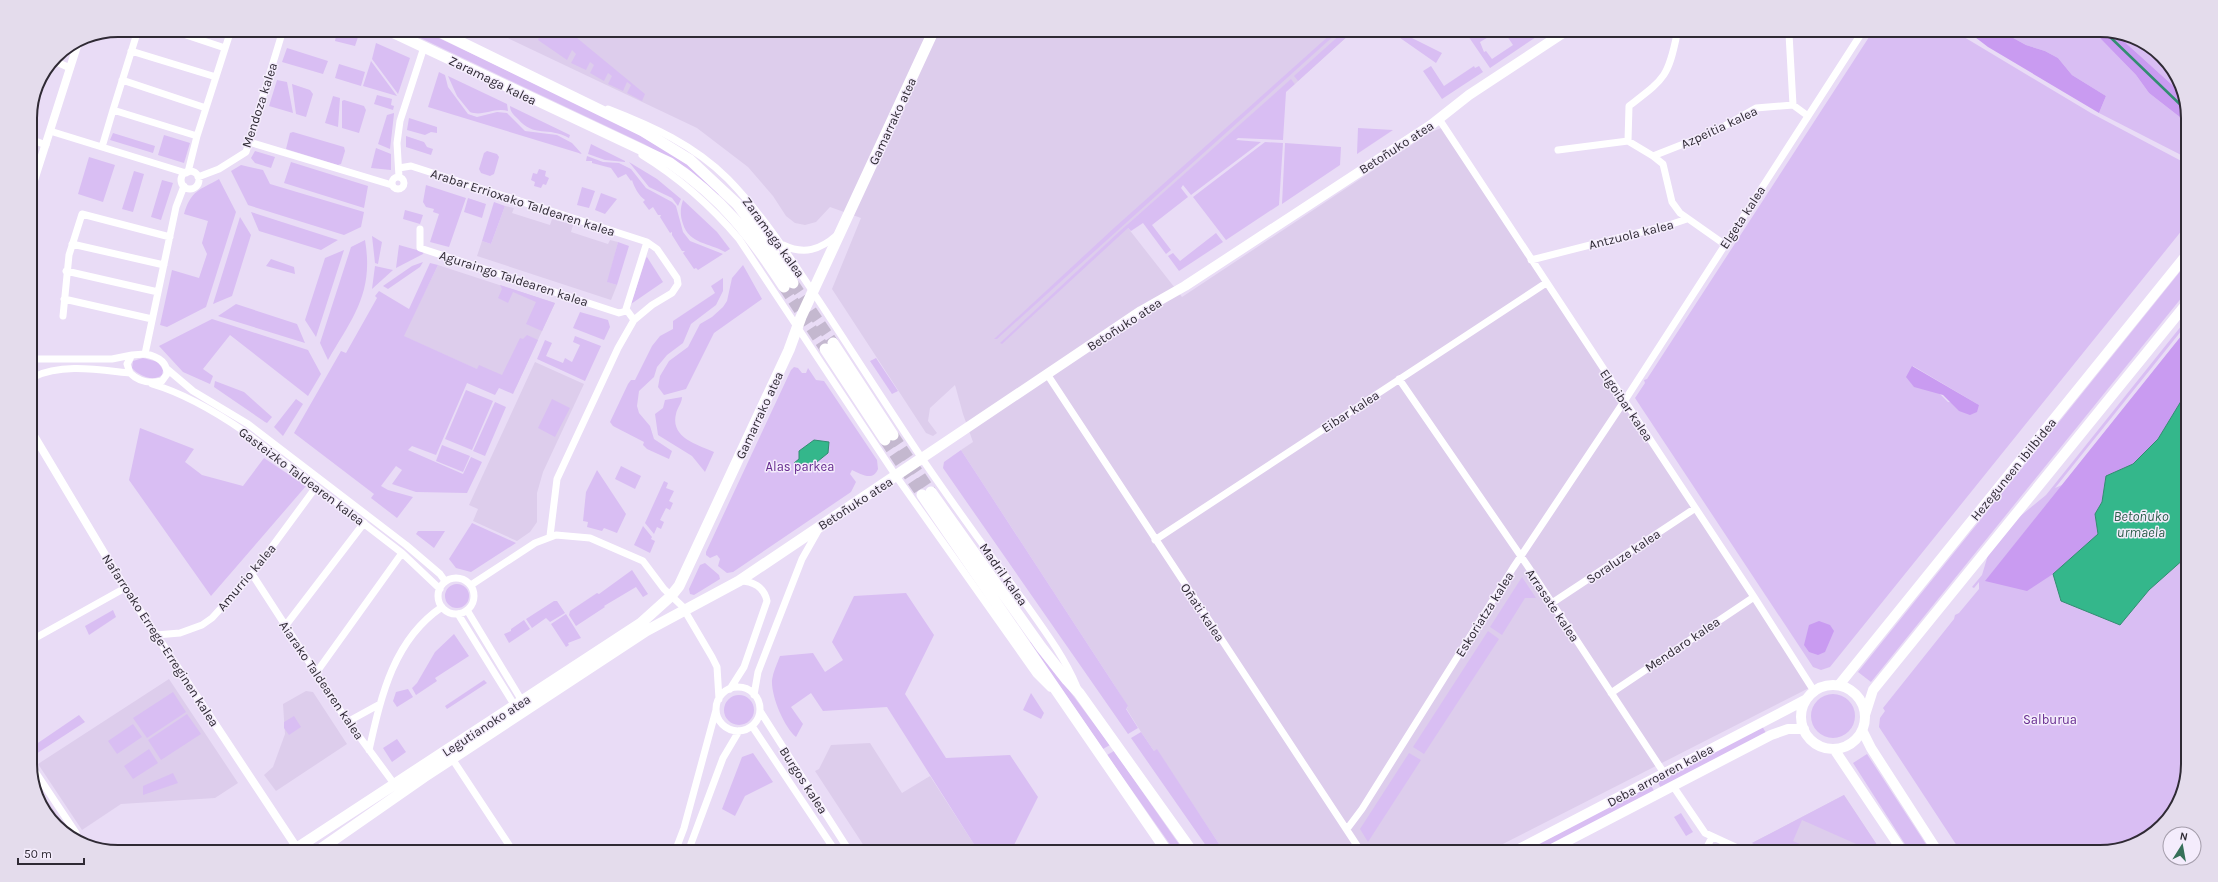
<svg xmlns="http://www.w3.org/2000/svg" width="2218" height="882" font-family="Karla,sans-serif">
<rect width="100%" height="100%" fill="#e9dcf6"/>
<path fill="#ddcdec" d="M 493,31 L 1351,33 L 1295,84 L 1291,80 L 1127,225 L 1128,228 L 1182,297 L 1431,132 L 1444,127 L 1813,686 L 1489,851 L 1223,850 L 1157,750 L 1154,751 L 1141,732 L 1126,708 L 1128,707 L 1113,683 L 961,450 L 973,442 L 963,414 L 955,385 L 930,408 L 928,421 L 937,433 L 933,436 L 926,433 L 832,289 L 861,218 L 830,207 L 816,222 L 805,225 L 795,223 L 786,216 L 773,196 L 748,167 L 697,128 Z
M 505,206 L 514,208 L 512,213 L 550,225 L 552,219 L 573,225 L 571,232 L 608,244 L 610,240 L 618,242 L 608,282 L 617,285 L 611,300 L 477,256 L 482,241 L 491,244 Z
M 438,265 L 555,303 L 516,387 L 403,336 Z
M 535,362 L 584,384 L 543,472 L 537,493 L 537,522 L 530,532 L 517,541 L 473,521 L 478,509 L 469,505 Z
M 169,679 L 238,783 L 215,798 L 121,804 L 82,830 L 38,764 Z
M 306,691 L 313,692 L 347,744 L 276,791 L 264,775 L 273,767 L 285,734 L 283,704 Z
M 870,743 L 902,793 L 930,776 L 977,849 L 866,849 L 815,771 L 819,769 L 831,745 Z
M 36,785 L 71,834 L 48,817 Z
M 1844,795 L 1881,851 L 1771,851 L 1752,843 Z"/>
<path fill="#d9bef3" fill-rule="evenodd" d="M 337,31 L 352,31 L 359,34 L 355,46 L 335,41 Z
M 411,31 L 424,31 L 624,126 L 688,164 L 721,192 L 718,195 L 687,168 L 644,144 L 410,33 Z
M 542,31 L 571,33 L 645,94 L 642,101 L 627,93 L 631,85 L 627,82 L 623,91 L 608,84 L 612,76 L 608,73 L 604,81 L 590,73 L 594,65 L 590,62 L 586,70 L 571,63 L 576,54 L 572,50 L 567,60 L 538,40 Z
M 1332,33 L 1337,33 L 997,339 L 994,339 L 1114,228 Z
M 1342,33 L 1351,33 L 1298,81 L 1294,76 Z
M 1393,33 L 1412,33 L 1410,37 L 1442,53 L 1436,63 Z
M 1466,33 L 1495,33 L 1480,42 L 1484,52 L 1486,51 L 1492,59 L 1513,45 L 1505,33 L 1520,33 L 1524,38 L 1531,33 L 1542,33 L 1490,68 Z
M 1871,34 L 1959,34 L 2091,113 L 2187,164 L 2187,224 L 1830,667 L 1821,670 L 1813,667 L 1635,398 L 1645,383 L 1644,380 L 1647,379 ZM 1912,366 L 1913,366 L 1979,405 L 1948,402 Z
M 2006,34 L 2097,35 L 2136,75 L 2149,93 L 2181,118 L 2188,129 L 2187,158 L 2099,113 L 2106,96 L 2072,75 L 2058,58 L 2045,51 L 2026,45 Z
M 2117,35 L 2129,35 L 2170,65 L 2180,92 Z
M 376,43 L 410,58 L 398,94 L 372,59 Z
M 287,48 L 328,61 L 323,74 L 282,62 Z
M 371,61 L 397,96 L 363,86 Z
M 339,64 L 365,72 L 361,86 L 335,78 Z
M 1431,66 L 1444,86 L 1474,66 L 1475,68 L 1479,66 L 1483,72 L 1442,99 L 1423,71 Z
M 439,72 L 445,75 L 448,87 L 468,114 L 477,117 L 497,112 L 507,113 L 525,131 L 557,135 L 572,143 L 582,154 L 428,107 Z
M 448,76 L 507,104 L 508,111 C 494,107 483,117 470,112 L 457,96 Z
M 1291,79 L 1295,84 L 1286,92 L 1283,140 L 1238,138 L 1236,140 L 1261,142 L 1191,195 L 1183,185 L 1181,188 L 1188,197 L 1152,225 L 1171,250 L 1166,254 L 1143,223 L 1131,231 L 1128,228 L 1002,344 L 1000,343 L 1120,231 Z
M 277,80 L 287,82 L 293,113 L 269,106 Z
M 292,84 L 310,90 L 313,94 L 306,117 L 296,114 Z
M 377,95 L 392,99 L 391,105 L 394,106 L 393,110 L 374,104 Z
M 333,96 L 340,98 L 338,127 L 325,123 Z
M 344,100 L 364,106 L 366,110 L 359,133 L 342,128 L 342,101 Z
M 510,106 L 570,135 L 569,138 C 548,126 534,138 518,119 C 514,115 510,112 510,106 Z
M 394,113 L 394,114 L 390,149 L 378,144 L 387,115 Z
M 409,118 L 437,127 L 437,133 L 431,132 L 425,135 L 407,130 Z
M 1358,128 L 1393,130 L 1357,154 Z
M 293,132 L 344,147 L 345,151 L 341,164 L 338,165 L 286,149 L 290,133 Z
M 113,133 L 155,146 L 153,153 L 110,140 Z
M 164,135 L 190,143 L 184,163 L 158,155 Z
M 406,136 L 424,142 L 427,147 L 433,149 L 431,155 L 406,147 Z
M 1265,142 L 1283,143 L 1279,205 L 1226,240 L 1193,197 Z
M 1285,143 L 1341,147 L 1340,165 L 1282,204 Z
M 591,144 L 625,161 L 625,162 L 605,160 L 588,154 Z
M 376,148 L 391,154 L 391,170 L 371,168 Z
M 255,151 L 275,157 L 271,168 L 255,163 L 251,158 Z
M 487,151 L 497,154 L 499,157 L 494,174 L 490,176 L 481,173 L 479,169 L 484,153 Z
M 587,156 L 603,162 L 619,163 L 631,169 L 646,188 L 672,202 L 676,206 L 683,232 L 690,241 L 723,254 L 698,270 L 696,268 L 694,269 L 683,253 L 685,251 L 682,251 L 672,235 L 672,232 L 670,233 L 660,217 L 661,215 L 658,215 L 653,207 L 649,210 L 643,202 L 645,200 C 639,196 634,187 632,180 L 631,181 L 626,174 L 618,178 L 611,168 L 592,163 L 592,161 L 586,161 Z
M 89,157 L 115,165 L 103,202 L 78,194 Z
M 291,162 L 368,186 L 364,208 L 284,183 Z
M 629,162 L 657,179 L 681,199 L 678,206 L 672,198 L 649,187 Z
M 241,165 L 263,170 L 270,184 L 364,212 L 361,227 L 344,235 L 248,205 L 231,171 Z
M 539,169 L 546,171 L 545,176 L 549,178 L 546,185 L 543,184 L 541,188 L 534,186 L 535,182 L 531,180 L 533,173 L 537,174 Z
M 134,171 L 144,174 L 133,212 L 122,209 Z
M 219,179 L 236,212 L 206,307 L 167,327 L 160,325 L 172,270 L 199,278 L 207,254 L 202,243 L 208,221 L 184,214 C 191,190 200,190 219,179 Z
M 162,180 L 173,183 L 161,220 L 151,217 Z
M 426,185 L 466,198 L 449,247 L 430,242 L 439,214 L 433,212 L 434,209 L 426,207 L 423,202 Z
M 582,187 L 595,191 L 589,208 L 577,205 Z
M 601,193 L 617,199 L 605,214 L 595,210 Z
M 468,198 L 486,204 L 482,218 L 464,212 Z
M 683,200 L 717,232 L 730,249 L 725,252 C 710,243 689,244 683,224 C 680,215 680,209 683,200 Z
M 494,202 L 505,206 L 491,244 L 482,241 Z
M 405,210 L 423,215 L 420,224 L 403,219 Z
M 251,212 L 338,240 L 321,250 L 259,231 Z
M 240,217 L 251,235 L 232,296 L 213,304 Z
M 1216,233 L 1223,242 L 1179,271 L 1168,256 L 1173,253 L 1180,261 Z
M 372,236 L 382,242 L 378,264 L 375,263 Z
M 365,240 C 374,293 353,317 328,360 L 320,343 L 351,247 Z
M 618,242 L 629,246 L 617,285 L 607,282 Z
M 399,245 L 424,252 L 423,254 L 396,268 Z
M 344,250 L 316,337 L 305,320 L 325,258 Z
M 647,257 L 663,282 L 631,304 L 646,258 Z
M 271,259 L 294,267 L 295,274 L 266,266 Z
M 423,262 L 420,267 L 388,289 L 383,286 L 412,266 Z
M 430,263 L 438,265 L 404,336 L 477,369 L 479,365 L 502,375 L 520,338 L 523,339 L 527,335 L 538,340 L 513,394 L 499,388 L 495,395 L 467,383 L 436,455 L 412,446 L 408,450 L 463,474 L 471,457 L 482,462 L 467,493 L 416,492 L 392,484 L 402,470 L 396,466 L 381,486 L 388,490 L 413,497 L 397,518 L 371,498 L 374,494 L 294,433 L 341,351 L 346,353 L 377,298 L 375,296 L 379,291 L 409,309 Z
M 2187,263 L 2187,291 L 1871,682 L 1858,672 Z
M 743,265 L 762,299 L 714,333 L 686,389 L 664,395 L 658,387 L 660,376 L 669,361 L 688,347 L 700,324 L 712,317 L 723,307 L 727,301 L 732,278 Z
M 375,266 L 393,270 L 372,289 Z
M 723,278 L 723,291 L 716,305 L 691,324 L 683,343 L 667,355 L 657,367 L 654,377 L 639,391 L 637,406 L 639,413 L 650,426 L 654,439 L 672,451 L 669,459 L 647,449 L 643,445 L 644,442 L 613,426 L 610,422 L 628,384 L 631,380 L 635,380 L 652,346 L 660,336 L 673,329 L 673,321 L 715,293 L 711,286 Z
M 500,285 L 555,303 L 542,331 L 526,324 L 536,302 L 513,292 L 508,303 L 498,298 L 502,289 Z
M 236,304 L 297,324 L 305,343 L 218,316 Z
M 580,312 L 608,320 L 610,327 L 604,340 L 573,328 Z
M 212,319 L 308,350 L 321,374 L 308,396 L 230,335 L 203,369 L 213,376 L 210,384 L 183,372 L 159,346 Z
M 2186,320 L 2186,325 L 2055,488 L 2062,485 L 2186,330 L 2183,793 L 2149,837 L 2100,852 L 1961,852 L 1879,727 L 1880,718 L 1885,711 L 1883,708 L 1954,619 L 1955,615 L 1959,613 L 1979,589 L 1979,582 L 1974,588 L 1972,587 L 1982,575 L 1988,555 L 2007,527 L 2046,495 Z
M 575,336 L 601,346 L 585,381 L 537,359 L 545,340 L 552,343 L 546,356 L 563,363 L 565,358 L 572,362 L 580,345 L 573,342 Z
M 143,358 L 158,362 L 163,370 L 162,375 C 153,382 139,376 132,368 L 133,361 Z
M 876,358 L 898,391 L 892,394 L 870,361 Z
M 794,367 L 798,368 L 802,373 L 806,373 L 808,368 L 816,380 L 824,381 L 877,460 L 878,469 C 873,482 861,474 852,470 L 850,474 L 856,482 L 851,492 L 733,572 L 727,573 L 718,566 L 720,559 L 717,555 L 710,558 L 706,555 L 706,552 L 791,370 Z
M 215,381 L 244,392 L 272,417 L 267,423 L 265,422 L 214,387 Z
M 466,390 L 493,401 L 472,450 L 445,439 Z
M 682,397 C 682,403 677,408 676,414 C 670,438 698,445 714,452 L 705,472 L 692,456 L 658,435 L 655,414 L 663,408 L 665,400 Z
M 296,399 L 303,404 L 283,436 L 274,427 Z
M 552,399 L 570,408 L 555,437 L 538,428 Z
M 495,402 L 506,407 L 485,456 L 473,451 Z
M 140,428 L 194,449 L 185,462 L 202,475 L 243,486 L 264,458 L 306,486 L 211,596 L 129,480 Z
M 442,445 L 470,456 L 463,472 L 436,461 Z
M 961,450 L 1128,706 L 1126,709 L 1138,728 L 1128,734 L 943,468 L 944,462 Z
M 621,466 L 641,476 L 635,489 L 615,479 Z
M 597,470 L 626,514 L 617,533 L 604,528 L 602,531 L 587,527 L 588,522 L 583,521 L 586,492 Z
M 664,481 L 668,483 L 666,488 L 674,491 L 669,501 L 673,503 L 670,510 L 666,508 L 660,520 L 664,522 L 661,529 L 657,527 L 654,534 L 645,523 Z
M 472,523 L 516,543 L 471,572 L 456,568 L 449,559 Z
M 643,526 L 652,537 L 651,539 L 655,541 L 650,553 L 634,545 Z
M 418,531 L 445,531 L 434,548 L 416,534 Z
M 705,563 L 719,575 L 720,579 L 694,595 L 690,594 L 689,589 L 700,565 Z
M 632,570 L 648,594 L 643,597 L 636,587 L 604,606 L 605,607 L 576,626 L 569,615 L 570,611 L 597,593 L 599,594 Z
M 1522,577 L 1536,598 L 1525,598 L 1502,635 L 1490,627 Z
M445 596a12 12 0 1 1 24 0a12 12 0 1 1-24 0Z
M 906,593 L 934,635 L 905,694 L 946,758 L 1010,755 L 1038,797 L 1012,849 L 977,849 L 887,707 L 823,711 L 811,693 L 791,707 L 803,724 L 796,737 C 784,727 771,696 772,680 C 773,672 777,664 780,656 L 813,653 L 825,672 L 843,660 L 832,642 L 854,596 Z
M 554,601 L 557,601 L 565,613 L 550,622 L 546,618 L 532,628 L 526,619 Z
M 113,610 L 116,617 L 89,635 L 85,626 Z
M 566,614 L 581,638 L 568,643 L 569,645 L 566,647 L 551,624 Z
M 524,620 L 530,629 L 509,643 L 504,634 L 511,631 L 511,629 Z
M 1488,631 L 1499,639 L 1424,754 L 1413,747 Z
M 454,634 L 469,656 L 435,678 L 437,681 L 416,695 L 412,688 L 417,683 L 435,652 Z
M 1032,641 L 1110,745 L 1103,749 L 1030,642 Z
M 484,680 L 487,683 L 447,709 L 445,706 Z
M 408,689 L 413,697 L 397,707 L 393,701 L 396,692 Z
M 173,692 L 186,712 L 147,738 L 133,718 Z
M 1031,693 L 1044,713 L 1041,719 L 1023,710 Z
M1811 716a22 22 0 1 1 44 0a22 22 0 1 1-44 0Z
M724 710a15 15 0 1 1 30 0a15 15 0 1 1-30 0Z
M 187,714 L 201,734 L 161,760 L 148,740 Z
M 79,715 L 85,722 L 36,754 L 32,747 Z
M 294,716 L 301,727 L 289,735 L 284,728 L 284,722 Z
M 133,724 L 142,737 L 117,754 L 108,741 Z
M 1762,726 L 1766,733 L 1661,788 L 1657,781 Z
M 1141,732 L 1154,751 L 1157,749 L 1223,850 L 1209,850 L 1131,738 Z
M 397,739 L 406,752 L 392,762 L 383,748 Z
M 149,749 L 158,763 L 133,779 L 124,766 Z
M 1114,751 L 1183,850 L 1174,850 L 1107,755 Z
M 753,753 L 773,782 L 745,796 L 735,816 L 722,809 L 742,757 Z
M 1409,753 L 1421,760 L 1368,842 L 1360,829 Z
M 1867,754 L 1931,852 L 1910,852 L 1853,763 Z
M 173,773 L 178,783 L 143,795 L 143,786 Z
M 1651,785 L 1654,791 L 1539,851 L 1524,851 Z
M 1844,795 L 1881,851 L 1872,851 L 1802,820 L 1793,841 L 1800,844 L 1796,851 L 1771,851 L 1752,843 Z
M 1681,813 L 1693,832 L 1686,836 L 1674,817 Z"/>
<path fill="#c99bf1" d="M 1971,34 L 2006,34 L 2026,45 L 2045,51 L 2058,58 L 2072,75 L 2106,96 L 2099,113 L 1988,47 Z
M 2097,35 L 2117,35 L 2180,92 L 2188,112 L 2188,129 L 2181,118 L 2149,93 L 2136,75 Z
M 2186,330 L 2186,393 L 2158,439 L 2133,464 L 2106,476 L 2102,502 L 2095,514 L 2098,534 L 2053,574 L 2027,591 L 1985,581 Z
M 1912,366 L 1979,405 L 1977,412 L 1970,415 L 1959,411 L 1943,395 L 1914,387 L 1906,377 Z
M 1819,621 L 1830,625 L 1834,631 L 1825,652 L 1818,655 L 1809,652 L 1804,645 L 1809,625 Z"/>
<path fill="#34b78b" stroke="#328d71" d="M 2186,393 L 2185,558 L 2149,590 L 2120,625 L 2061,601 L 2053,574 L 2098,534 L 2095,514 L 2102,502 L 2106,476 L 2133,464 L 2158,439 Z
M 814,440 L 829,442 L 828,453 L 812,466 L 805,463 L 796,465 L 794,463 L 799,459 L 799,451 Z"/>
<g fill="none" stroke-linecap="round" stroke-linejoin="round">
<path stroke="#328d71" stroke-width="2.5" d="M 2108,35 L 2188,112"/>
<path stroke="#c4b8cf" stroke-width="11" stroke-dasharray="11 5.5" stroke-linecap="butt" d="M 793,283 L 833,343
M 784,287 L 825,349
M 893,435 L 931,492
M 885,440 L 922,495"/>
<path stroke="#fff" stroke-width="7" d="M 171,30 L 225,48
M 1789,34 L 1793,105
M 131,51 L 216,77
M 52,60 L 70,68
M 122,80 L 206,108
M 608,109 C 652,126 694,145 728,179 C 764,216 791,259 819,301 C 853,353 887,406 921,457 C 954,506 989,553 1023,600 C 1042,627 1064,656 1077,687
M 113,110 L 138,30
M 1439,119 L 1754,597 L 1814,691
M 50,131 L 186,173
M 197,136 L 231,30
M 30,139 L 46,145
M 1628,141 L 1629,106 C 1664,79 1668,78 1677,34
M 249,142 L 392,185
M 102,147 L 113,110 L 197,136 L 188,172
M 1558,150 L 1628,141 L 1653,156 L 1663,164 L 1672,202 L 1680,213 L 1724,244
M 642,155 C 678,177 711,206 739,239 L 896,476 L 1036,674 L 1050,688
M 1653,156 L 1714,132 L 1756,108 L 1793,105 L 1808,116
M 399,168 L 411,166 L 647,242 L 657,249 L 677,278 L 678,284 L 672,293 L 652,305 L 634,320 L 618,348 L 557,479 L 550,536
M181 180a9 9 0 1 1 18 0a9 9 0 1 1-18 0Z
M392 183a6 6 0 1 1 12 0a6 6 0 1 1-12 0Z
M 198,177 L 219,169 L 246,152 L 283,30
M 399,177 L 397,143 L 400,121 L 424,47
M 420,229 L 420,248 L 619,313 L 626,311
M 72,244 L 164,265
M 783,245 C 804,255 820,250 837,235
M 1531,260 L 1669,225 L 1687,219
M 66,271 L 158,292
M 64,299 L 152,319
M 63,316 L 69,255 L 82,214 L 170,237
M 634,320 L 626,309 L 647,242
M 145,354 L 176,207 L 184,186
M 145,354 C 156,356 167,361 167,374 L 162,381 C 149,384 139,382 130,373 L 127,364 L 132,355 Z
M 30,359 L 112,359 L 132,355
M 167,369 L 193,391 L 248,424 L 406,545 L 440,574 L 445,581
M 1047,374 L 1360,850
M 34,377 C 61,363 100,370 130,373
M 1399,379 L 1529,568 L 1664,773
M 152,384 C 186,394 216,412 245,432 L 402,553 L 440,589
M 1155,540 L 1546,283
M 252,574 L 342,713 L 395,785
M438 596a18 18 0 1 1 36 0a18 18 0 1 1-36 0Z
M 471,585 L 535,543 L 556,535 L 590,538 L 643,561 L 664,589 L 682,606 L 712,657 L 717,667 L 719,699
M 1552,603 L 1694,509
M 467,610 L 522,701
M 458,614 L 515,706
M 286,625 L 364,523
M 156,635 L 180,633 L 202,625 L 212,618 L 252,574 L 316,487
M 30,641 L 125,588
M 316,673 L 402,553
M716 709a22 22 0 1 1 44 0a22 22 0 1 1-44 0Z
M 730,689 L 744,667 L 767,601 C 764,587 753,581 739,581
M 1611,693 L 1754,597
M 754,695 L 758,672 L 802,559 L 819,529
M 760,711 L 848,849
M 349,721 L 380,704
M 752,726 L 834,849
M 369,750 C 381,697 393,640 442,607
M 453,760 L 511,848
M 30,764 L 76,833
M 1673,786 L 1705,833 L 1744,851
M 1347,829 L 1362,809 L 1513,568 L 1625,400 L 1861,34
M 676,849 L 684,828 L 716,710
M 689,849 L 723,758 L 739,731
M 1705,851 L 1712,837"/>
<path stroke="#fff" stroke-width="8" d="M 30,193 L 79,40
M 30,362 L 34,372 L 30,384
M 30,429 L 125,588 L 297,848"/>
<path stroke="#fff" stroke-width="10" d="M 922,458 L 1141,311 L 1185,286 L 1431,125 L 1469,95 L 1563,33
M 1839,685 L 2187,254
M1801 717a32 32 0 1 1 64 0a32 32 0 1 1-64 0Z
M 1865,715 L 1873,690 L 2187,303
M 1862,730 L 1871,748 L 1938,852
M 1834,749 L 1903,852
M 1515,851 L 1805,700
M 1548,851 L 1771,735 L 1788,729 L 1804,729"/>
<path stroke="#fff" stroke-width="11" d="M 390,31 L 670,163 C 723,199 750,235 784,287
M 438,31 L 643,131 L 690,160 L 737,204 L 772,250 L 793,283
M 833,343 L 893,435
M 825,349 L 885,440
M 931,492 L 1041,647 L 1067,680 L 1079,693 L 1191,850
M 922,495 L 1166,850
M 297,848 L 641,623 L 671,596 L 679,586 L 789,350 L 801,317 L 933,32
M 322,848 L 424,777 L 646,631 L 739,581 L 922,458"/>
</g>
<g text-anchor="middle" stroke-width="3" stroke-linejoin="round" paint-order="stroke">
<g font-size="13" fill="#2f2a34" stroke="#f4ecfc">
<text transform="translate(493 80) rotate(26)" y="5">Zaramaga kalea</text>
<text transform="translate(259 105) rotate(-72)" y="5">Mendoza kalea</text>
<text transform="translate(892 121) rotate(-65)" y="5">Gamarrako atea</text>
<text transform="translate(1719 127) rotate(-25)" y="5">Azpeitia kalea</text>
<text transform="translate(1396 147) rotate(-33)" y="5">Betoñuko atea</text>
<text transform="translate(523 202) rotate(18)" y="5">Arabar Errioxako Taldearen kalea</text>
<text transform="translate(1742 217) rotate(-57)" y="5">Elgeta kalea</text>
<text transform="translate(1631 234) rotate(-14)" y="5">Antzuola kalea</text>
<text transform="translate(774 237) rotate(54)" y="5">Zaramaga kalea</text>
<text transform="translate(514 278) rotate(18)" y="5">Aguraingo Taldearen kalea</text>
<text transform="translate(1124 324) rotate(-33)" y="5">Betoñuko atea</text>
<text transform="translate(1627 405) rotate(56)" y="5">Elgoibar kalea</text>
<text transform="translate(1350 411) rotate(-33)" y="5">Eibar kalea</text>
<text transform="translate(759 415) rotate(-65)" y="5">Gamarrako atea</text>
<text transform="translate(2013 469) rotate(-51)" y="5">Hezeguneen ibilbidea</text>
<text transform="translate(302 476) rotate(37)" y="5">Gasteizko Taldearen kalea</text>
<text transform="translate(855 503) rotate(-33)" y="5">Betoñuko atea</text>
<text transform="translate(1623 556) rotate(-34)" y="5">Soraluze kalea</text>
<text transform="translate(1004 574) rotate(55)" y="5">Madril kalea</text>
<text transform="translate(246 577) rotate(-50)" y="5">Amurrio kalea</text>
<text transform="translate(1553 605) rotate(56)" y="5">Arrasate kalea</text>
<text transform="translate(1203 612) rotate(56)" y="5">Oñati kalea</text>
<text transform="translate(1484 614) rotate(-58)" y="5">Eskoriatza kalea</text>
<text transform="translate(161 640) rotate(57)" y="5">Nafarroako Errege-Erreginen kalea</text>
<text transform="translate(1682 644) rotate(-34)" y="5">Mendaro kalea</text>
<text transform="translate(322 680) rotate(56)" y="5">Aiarako Taldearen kalea</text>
<text transform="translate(486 725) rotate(-33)" y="5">Legutianoko atea</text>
<text transform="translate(1660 775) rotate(-28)" y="5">Deba arroaren kalea</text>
<text transform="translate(804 780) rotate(57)" y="5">Burgos kalea</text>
</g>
<g font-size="13" fill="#662b8f" stroke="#f4ecfc">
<text x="800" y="471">Alas parkea</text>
<text x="2050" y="724">Salburua</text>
</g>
<g font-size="14" font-style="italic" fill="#2f614d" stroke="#f4ecfc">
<text x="2141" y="521">Betoñuko<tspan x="2141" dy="16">urmaela</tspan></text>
</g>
</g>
<path d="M0 0H2218V882H0ZM118 37H2100A81 81 0 0 1 2181 118V764A81 81 0 0 1 2100 845H118A81 81 0 0 1 37 764V118A81 81 0 0 1 118 37Z" fill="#e4dcec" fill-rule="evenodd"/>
<path fill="none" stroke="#2f2a34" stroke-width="2" d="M118 37H2100A81 81 0 0 1 2181 118V764A81 81 0 0 1 2100 845H118A81 81 0 0 1 37 764V118A81 81 0 0 1 118 37Z"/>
<g transform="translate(2182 846) rotate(11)"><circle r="19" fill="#f4ecfc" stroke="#a59eac"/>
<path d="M0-3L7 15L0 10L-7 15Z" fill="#367059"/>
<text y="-6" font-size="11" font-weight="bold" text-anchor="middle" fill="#2f2a34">N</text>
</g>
<path d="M18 858v6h66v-6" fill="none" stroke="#2f2a34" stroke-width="2"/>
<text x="24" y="858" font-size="12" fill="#2f2a34" stroke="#f4ecfc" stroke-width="3" paint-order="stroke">50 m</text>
</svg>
